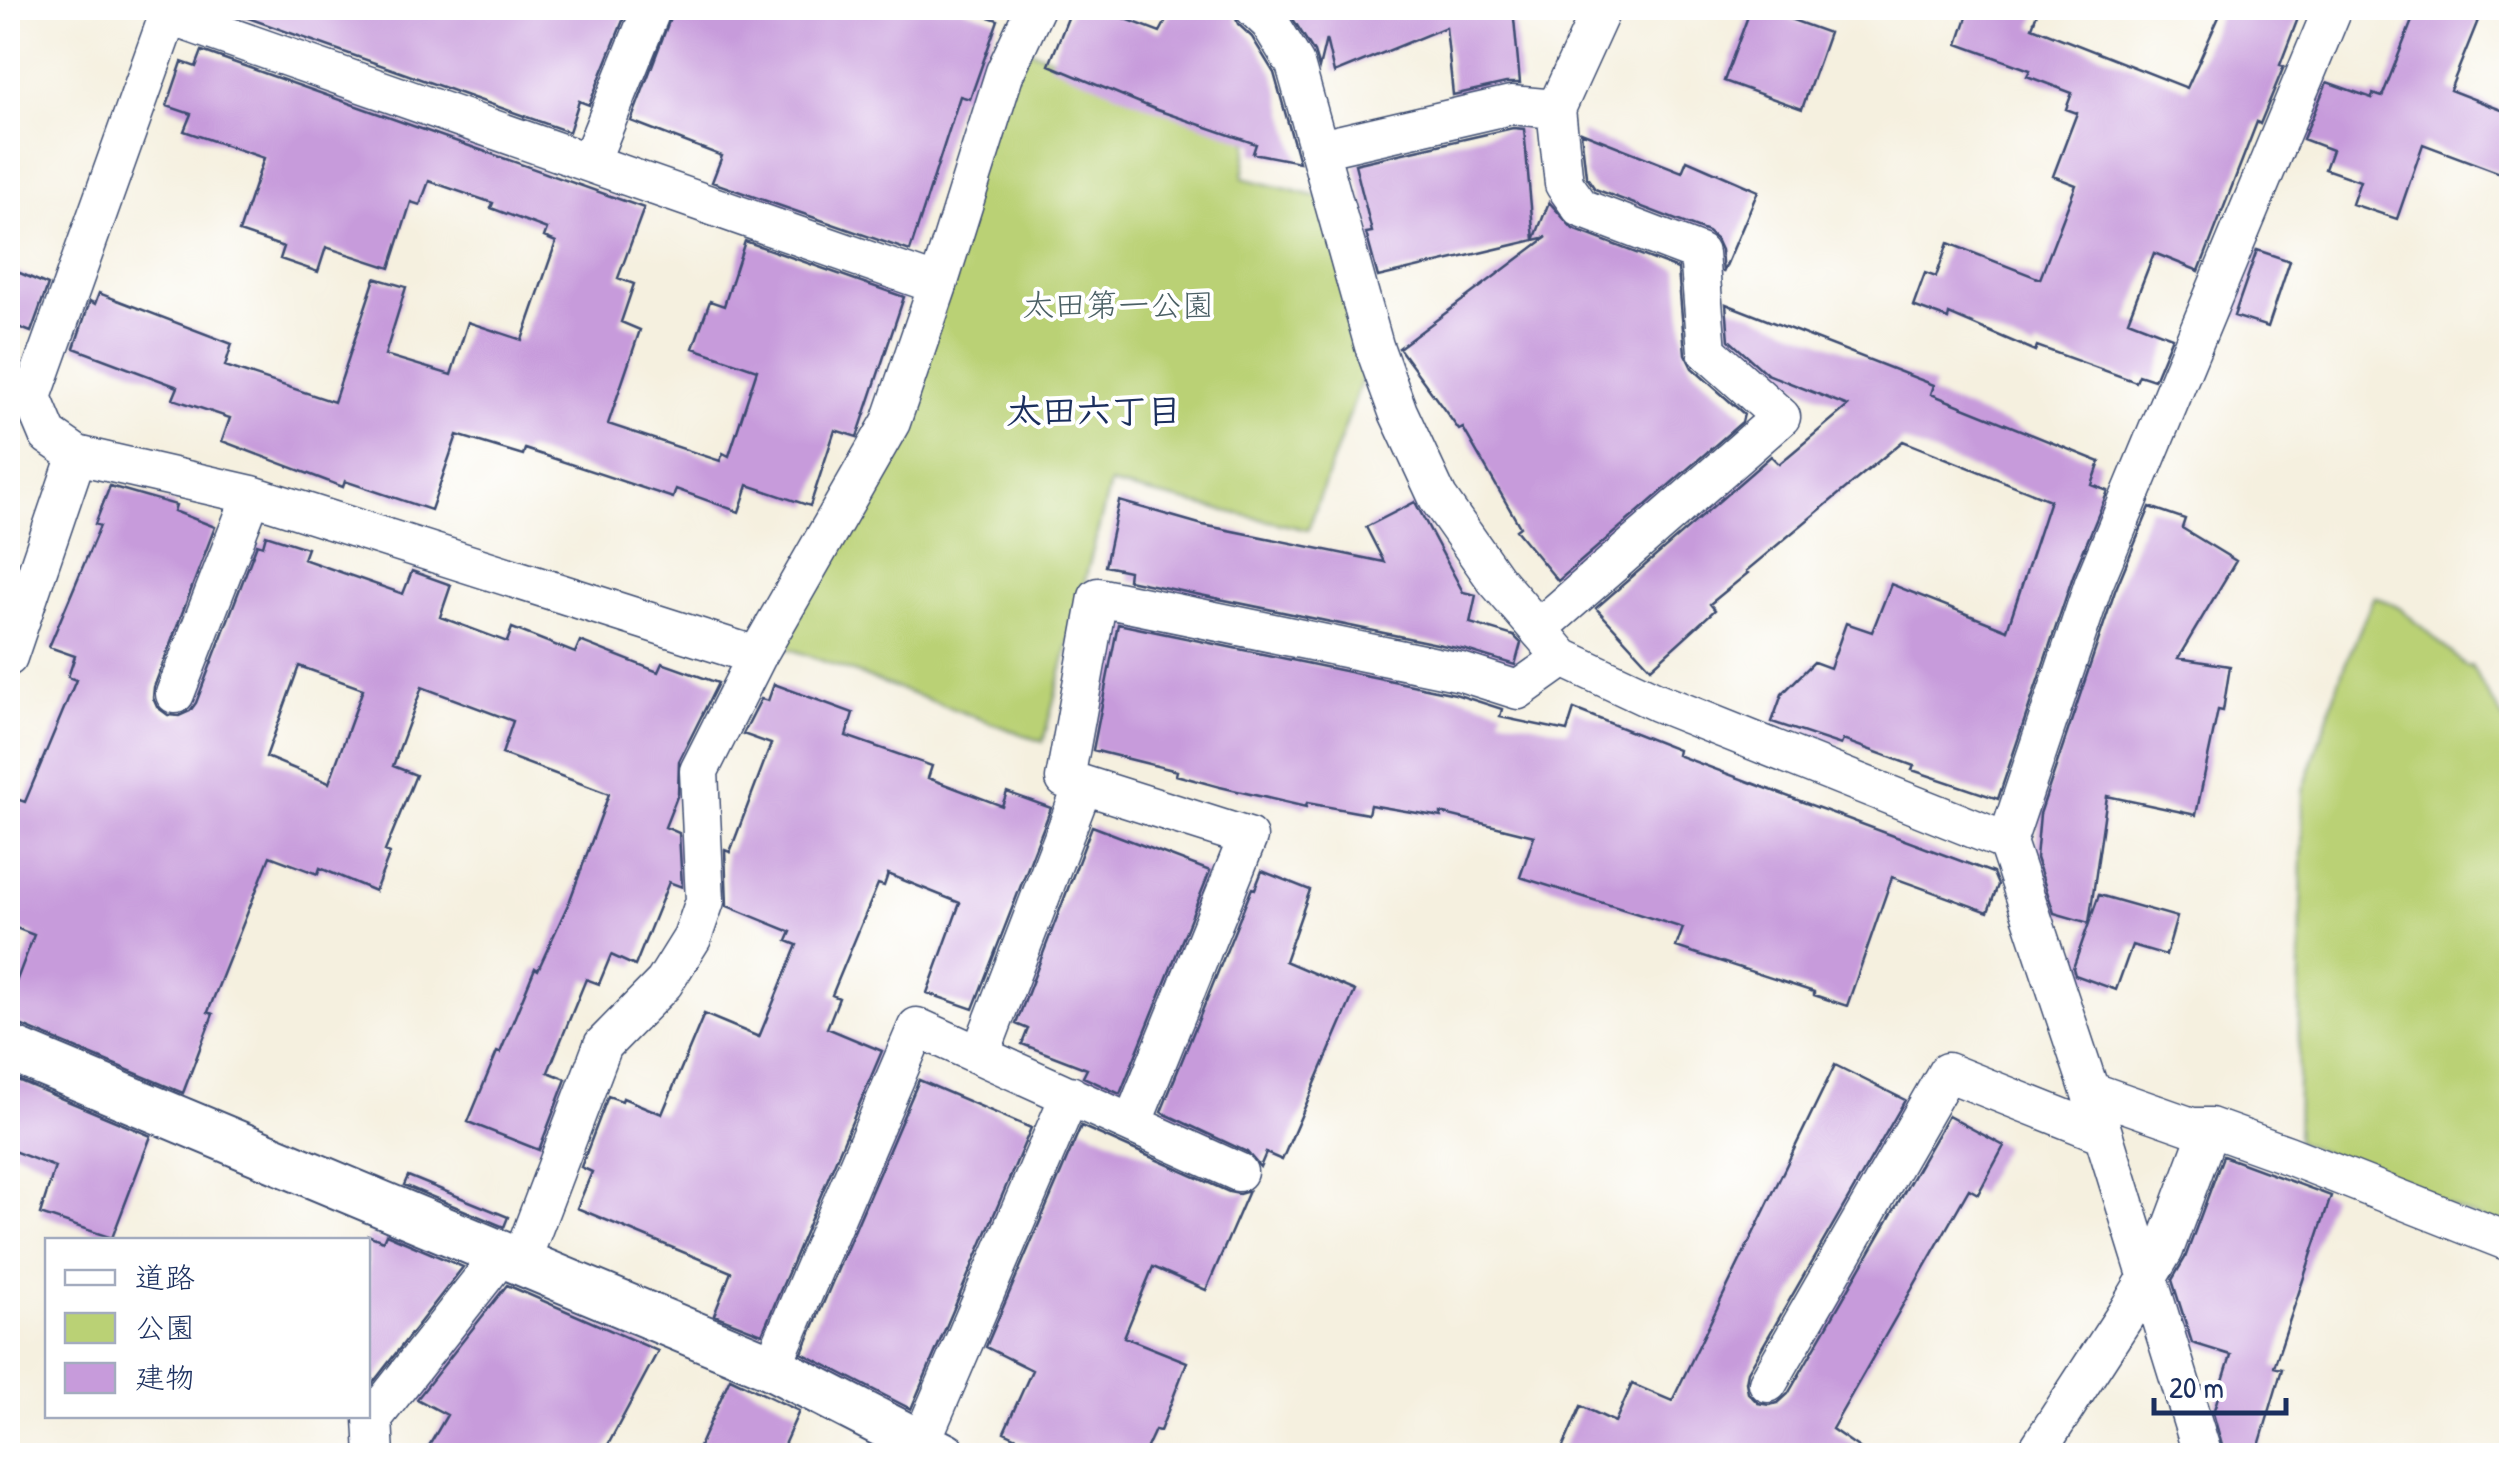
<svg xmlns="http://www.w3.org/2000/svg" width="2519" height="1463" font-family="'Patrick Hand','Klee One',sans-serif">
<rect width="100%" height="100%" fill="#fff"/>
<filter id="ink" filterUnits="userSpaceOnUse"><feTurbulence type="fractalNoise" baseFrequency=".01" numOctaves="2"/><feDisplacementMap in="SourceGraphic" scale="20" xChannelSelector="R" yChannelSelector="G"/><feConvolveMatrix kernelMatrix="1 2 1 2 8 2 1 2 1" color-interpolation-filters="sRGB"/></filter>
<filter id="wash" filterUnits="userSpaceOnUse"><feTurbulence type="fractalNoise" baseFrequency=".0048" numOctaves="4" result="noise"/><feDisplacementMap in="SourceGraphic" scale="40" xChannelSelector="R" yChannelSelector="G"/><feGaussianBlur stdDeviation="2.25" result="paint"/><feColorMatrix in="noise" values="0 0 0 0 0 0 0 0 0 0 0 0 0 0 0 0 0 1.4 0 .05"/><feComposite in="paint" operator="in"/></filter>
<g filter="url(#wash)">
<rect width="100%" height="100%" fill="#f5f0df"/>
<path fill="#bad175" stroke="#6a806a" stroke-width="2.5" d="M 1015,45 L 1250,128 L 1243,178 L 1335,201 L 1374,346 L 1308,530 L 1110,484 L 1043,742 L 766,640 L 891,422 Z
M 2374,596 L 2400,608 L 2467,667 L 2471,666 L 2511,732 L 2511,1232 L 2297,1142 L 2303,791 L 2342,672 Z"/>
<g id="blocks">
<path fill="#c79bdb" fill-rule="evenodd" d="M 220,8 L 628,8 L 589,105 L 579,101 L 569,132 Z
M 674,8 L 960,8 L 998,20 L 970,99 L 960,96 L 910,251 L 712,182 L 722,156 L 631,121 Z
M 1072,8 L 1097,8 L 1160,32 L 1173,8 L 1232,8 L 1238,24 L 1252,37 L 1274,73 L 1299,162 L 1253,153 L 1256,144 L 1157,110 L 1049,65 Z
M 1286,8 L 1513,8 L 1520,83 L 1506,83 L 1453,95 L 1446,27 L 1334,73 L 1326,39 L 1319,68 L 1314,52 Z
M 1751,8 L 1759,8 L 1829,33 L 1802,109 L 1724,81 Z
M 1970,8 L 2039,8 L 2032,27 L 2187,88 L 2223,8 L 2302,8 L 2280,65 L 2284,66 L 2260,124 L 2257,122 L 2199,271 L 2154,253 L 2128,320 L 2172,337 L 2154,380 L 2139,375 L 2136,382 L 2037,346 L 2035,351 L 1949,314 L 1948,319 L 1913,306 L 1925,273 L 1936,277 L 1948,243 L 2040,279 L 2076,185 L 2053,176 L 2077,113 L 2066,109 L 2072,93 L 2027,76 L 2030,70 L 1958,44 Z
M 2417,8 L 2483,8 L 2450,90 L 2512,114 L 2512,143 L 2500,173 L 2423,144 L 2397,219 L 2352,204 L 2360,181 L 2325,169 L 2332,150 L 2303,139 L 2327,82 L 2372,98 L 2373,94 L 2382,97 Z
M 202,51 L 644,208 L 618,278 L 634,284 L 621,322 L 640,330 L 608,424 L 720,461 L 723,453 L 729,456 L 757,370 L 693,348 L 710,301 L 724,306 L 745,241 L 904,297 L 857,437 L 835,430 L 810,506 L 748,485 L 739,512 L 676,489 L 673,498 L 525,449 L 523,455 L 457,435 L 431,510 L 345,481 L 343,487 L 222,441 L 230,418 L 173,399 L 178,387 L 74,348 L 90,301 L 95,304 L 99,293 L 232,344 L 225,366 L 334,402 L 375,278 L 406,287 L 385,355 L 451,375 L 468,322 L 522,340 L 556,242 L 544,237 L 547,229 L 491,208 L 493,203 L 429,181 L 420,205 L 411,202 L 390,268 L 326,247 L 318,272 L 280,259 L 284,247 L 239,232 L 264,158 L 184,131 L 191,114 L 167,106 L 182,62 L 196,67 Z
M 1513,128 L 1524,129 L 1534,240 L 1549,202 L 1573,229 L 1678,269 L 1685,354 L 1692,368 L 1744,414 L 1742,422 L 1558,581 L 1516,530 L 1520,527 L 1463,428 L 1459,430 L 1399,348 L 1547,237 L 1378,277 L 1366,233 L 1372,232 L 1355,164 Z
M 1581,132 L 1682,172 L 1687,160 L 1758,191 L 1723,273 L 1721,250 L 1716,239 L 1708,232 L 1595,189 L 1586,176 Z
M 2257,250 L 2290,261 L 2268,327 L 2234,316 Z
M 8,268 L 48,285 L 31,332 L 8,323 Z
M 1726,304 L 1934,385 L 1931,394 L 2100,462 L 2092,485 L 2108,491 L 2073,576 L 1998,799 L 1912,770 L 1914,766 L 1843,740 L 1841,745 L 1772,722 L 1782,694 L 1814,662 L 1830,668 L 1846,623 L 1872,632 L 1891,584 L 2007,630 L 2050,500 L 1903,441 L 1746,571 L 1748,573 L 1710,604 L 1715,610 L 1651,668 L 1596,608 L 1771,456 L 1779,464 L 1848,406 L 1767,374 L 1729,340 Z
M 110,486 L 176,505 L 174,511 L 215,527 L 154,687 L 153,698 L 157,707 L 168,715 L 179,716 L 190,711 L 196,703 L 257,544 L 263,546 L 266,535 L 307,548 L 303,559 L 403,594 L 412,571 L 451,585 L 440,617 L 507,642 L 512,628 L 575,653 L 580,641 L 658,672 L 662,663 L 718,683 L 679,761 L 678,794 L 665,827 L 679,833 L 682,887 L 669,882 L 635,966 L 611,955 L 599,984 L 586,979 L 548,1072 L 566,1079 L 539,1150 L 468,1122 L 497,1052 L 500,1053 L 535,968 L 538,970 L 570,900 L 609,794 L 502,754 L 513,721 L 422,687 L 393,766 L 416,775 L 385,851 L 390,853 L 375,891 L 320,868 L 318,874 L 270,856 L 208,1012 L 213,1014 L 183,1093 L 18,1024 L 8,1022 L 8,1003 L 34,935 L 8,925 L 8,796 L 25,802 L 76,680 L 68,677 L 75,656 L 49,647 L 100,526 L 95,524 ZM 299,666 L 363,689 L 329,783 L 266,757 Z
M 1119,501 L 1203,525 L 1384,562 L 1366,527 L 1415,502 L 1463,592 L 1476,595 L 1470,623 L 1514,636 L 1521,643 L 1515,665 L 1466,650 L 1128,580 L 1129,571 L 1105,566 Z
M 2150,507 L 2185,519 L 2182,528 L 2236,561 L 2178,658 L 2230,666 L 2223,711 L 2218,710 L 2196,815 L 2107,796 L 2089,923 L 2054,913 L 2036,858 L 2040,814 L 2115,591 Z
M 1118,624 L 1455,694 L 1502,709 L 1500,717 L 1567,731 L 1574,709 L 1678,750 L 1677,755 L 1993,873 L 1998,885 L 1988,912 L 1892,877 L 1847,1006 L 1814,995 L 1814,992 L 1676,947 L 1683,928 L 1520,877 L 1534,836 L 1441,813 L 1441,817 L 1370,805 L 1368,814 L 1307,803 L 1306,807 L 1220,787 L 1176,775 L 1177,771 L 1093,750 Z
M 774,684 L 853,713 L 846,736 L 932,766 L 928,778 L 1002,806 L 1007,792 L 1051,808 L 973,1009 L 927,993 L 960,903 L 888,874 L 884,886 L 878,884 L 832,995 L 839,998 L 827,1028 L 882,1051 L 762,1334 L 714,1315 L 731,1272 L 577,1208 L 592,1172 L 581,1167 L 608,1096 L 622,1101 L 623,1098 L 662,1114 L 704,1014 L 759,1037 L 797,945 L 787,941 L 791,932 L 727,906 L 725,850 L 730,852 L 771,744 L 743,734 L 761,699 L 768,701 Z
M 1092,826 L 1210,871 L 1120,1094 L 1083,1077 L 1087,1069 L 1022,1044 L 1028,1029 L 1016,1024 Z
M 1262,871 L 1310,890 L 1285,961 L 1355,991 L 1282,1160 L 1266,1153 L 1260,1167 L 1247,1152 L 1161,1112 L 1252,888 L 1255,889 Z
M 2099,895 L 2177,917 L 2166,955 L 2132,945 L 2116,990 L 2075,975 L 2073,968 Z
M 1835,1065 L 1905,1100 L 1748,1372 L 1746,1382 L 1748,1393 L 1758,1403 L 1769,1405 L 1778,1403 L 1788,1394 L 1948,1116 L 2004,1146 L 1978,1194 L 1969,1189 L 1832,1429 L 1871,1456 L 1559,1456 L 1581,1406 L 1615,1422 L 1632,1384 L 1672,1401 Z
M 8,1076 L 151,1136 L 112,1238 L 40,1214 L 55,1167 L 8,1149 Z
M 919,1080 L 1031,1128 L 911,1409 L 802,1353 Z
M 1081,1126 L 1229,1192 L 1239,1194 L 1249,1191 L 1206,1290 L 1153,1267 L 1124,1337 L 1187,1362 L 1160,1431 L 1155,1430 L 1143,1456 L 1056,1456 L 1004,1432 L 1032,1370 L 986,1347 Z
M 2223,1156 L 2331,1196 L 2274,1367 L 2282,1369 L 2256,1456 L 2225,1456 L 2213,1413 L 2231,1355 L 2192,1343 L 2172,1280 L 2185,1258 Z
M 408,1176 L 508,1217 L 504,1227 L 404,1185 Z
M 386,1234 L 463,1267 L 368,1389 L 368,1235 L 383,1241 Z
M 507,1285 L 658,1351 L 602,1456 L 423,1456 L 447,1415 L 417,1399 Z
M 730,1378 L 799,1411 L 779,1456 L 695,1456 Z"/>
</g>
</g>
<g filter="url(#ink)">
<use href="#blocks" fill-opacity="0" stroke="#3c4c71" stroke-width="2.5"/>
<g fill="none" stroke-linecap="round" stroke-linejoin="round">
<defs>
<path id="minor" d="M 171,8 L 32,397 L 48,435 L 77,455 L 252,495 L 757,656
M 1254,8 L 1270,23 L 1295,64 L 1374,346 L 1398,412 L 1438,498 L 1495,579 L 1563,658 L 1657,702 L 2007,842
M 167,15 L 938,285
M 1320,149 L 1511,105 L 1556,109
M 590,162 L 652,8
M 1538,629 L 1781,417 L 1707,351 L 1699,253 L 1581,208 L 1564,184 L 1556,109 L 1602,8
M 8,657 L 77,455
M 175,694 L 252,495
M 980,1055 L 1083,786
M 2090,1091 L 2192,1127 L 2210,1127 L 2288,1155 L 2512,1243
M 1132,1124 L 1248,837 L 1065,779 L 1098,597 L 1461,672 L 1518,690 L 1563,658
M 521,1261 L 603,1045 L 664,983 L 692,938 L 705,901 L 699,771 L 757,656 L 891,422 L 938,285 L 1005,72 L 1035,8
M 772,1367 L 917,1027 L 1238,1172
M 1768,1383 L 1947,1072 L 2103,1134
M 921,1442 L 1070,1095
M 375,1456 L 373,1418 L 502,1254
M 2034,1456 L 2128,1311 L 2164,1250 L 2210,1127
M 2203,1456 L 2090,1091 L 2007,842 L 2094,583 L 2333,8"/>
<path id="tertiary" d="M 8,1048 L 772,1367 L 945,1456"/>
</defs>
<use href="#minor" stroke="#3c4c71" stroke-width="41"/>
<use href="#tertiary" stroke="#3c4c71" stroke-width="49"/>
<use href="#minor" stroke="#fff" stroke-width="38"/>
<use href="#tertiary" stroke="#fff" stroke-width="45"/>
</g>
</g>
<g text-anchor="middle" stroke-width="8" stroke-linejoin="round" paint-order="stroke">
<g font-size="32" fill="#4b6065" stroke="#fff">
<text x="1118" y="316">太田第一公園</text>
</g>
<g font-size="35" font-weight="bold" fill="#1b2f5e" stroke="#fff">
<text x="1094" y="423">太田六丁目</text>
</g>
</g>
<rect width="2519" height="1463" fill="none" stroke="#fff" stroke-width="40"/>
<rect x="45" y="1238" width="325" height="180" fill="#ffffff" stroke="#a4acbf" stroke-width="2.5"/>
<rect x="65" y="1270" width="50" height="15" fill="#ffffff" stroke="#a4acbf" stroke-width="2.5"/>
<text x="135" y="1288" font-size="30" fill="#1b2f5e">道路</text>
<rect x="65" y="1313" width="50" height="30" fill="#bad175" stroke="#a4acbf" stroke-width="2.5"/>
<text x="135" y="1338" font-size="30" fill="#1b2f5e">公園</text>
<rect x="65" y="1363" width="50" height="30" fill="#c79bdb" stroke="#a4acbf" stroke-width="2.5"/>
<text x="135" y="1388" font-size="30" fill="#1b2f5e">建物</text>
<path d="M2154 1398v15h132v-15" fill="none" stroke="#1b2f5e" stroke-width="5"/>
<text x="2169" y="1398" font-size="30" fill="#1b2f5e" stroke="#ffffff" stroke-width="8" paint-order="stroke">20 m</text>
</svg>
